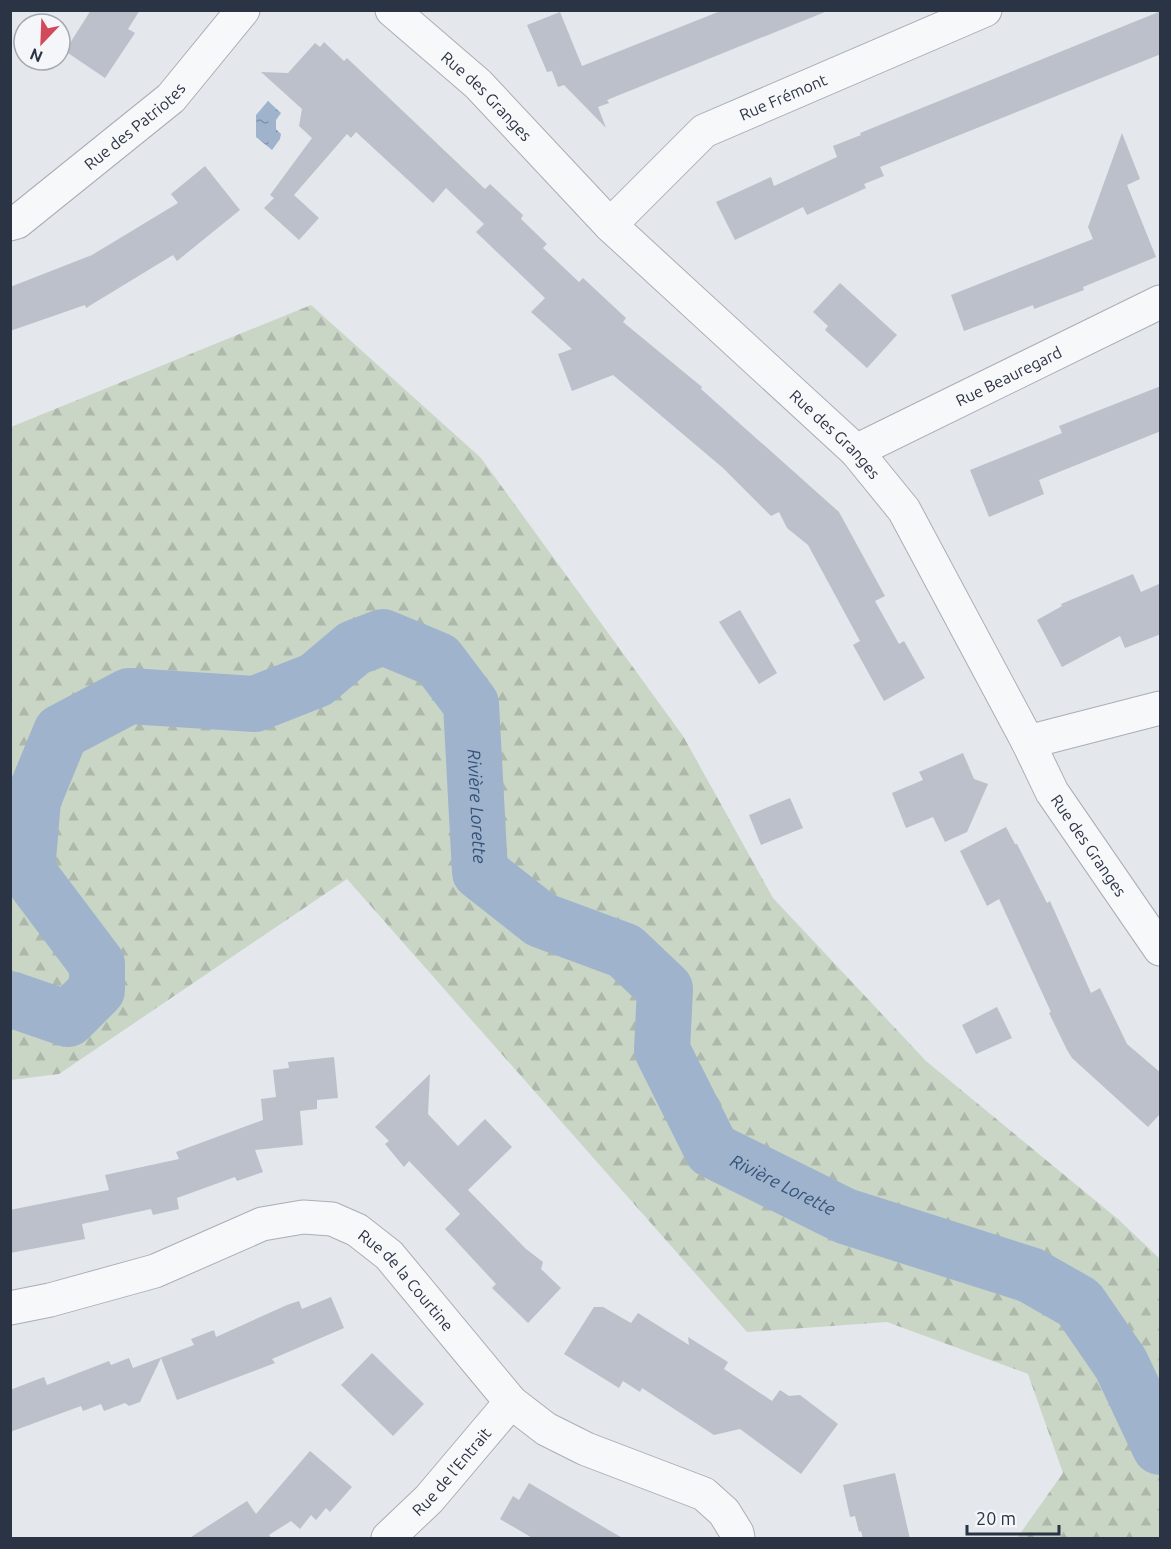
<svg xmlns="http://www.w3.org/2000/svg" width="1171" height="1549" font-family="Ubuntu,sans-serif">
<defs>
<pattern id="forest-firs" width="22" height="20" patternUnits="userSpaceOnUse" patternTransform="scale(1.5)"><rect width="22" height="20" fill="#c9d6c5"/><path d="M5 1l3.5 6h-7zM16 11l3.5 6h-7z" fill="#adb8ab"/></pattern>
<pattern id="water-ripples" width="26" height="14" patternUnits="userSpaceOnUse" patternTransform="scale(1.5)"><rect width="26" height="14" fill="#9fb4cc"/><path d="M2 4q2-2 4 0t4 0M15 11q2-2 4 0t4 0" fill="none" stroke="#8293a7"/></pattern>
</defs>
<rect width="100%" height="100%" fill="#e4e7ec"/>
<path fill="url(#forest-firs)" d="M 311,305 L 481,458 L 683,736 L 773,898 L 926,1061 L 1119,1220 L 1160,1259 L 1160,1538 L 1017,1538 L 1063,1473 L 1028,1374 L 887,1322 L 747,1332 L 347,879 L 59,1074 L 11,1080 L 11,427 Z"/>
<path fill="url(#water-ripples)" d="M 268,101 L 281,113 L 276,120 L 276,129 L 281,134 L 280,139 L 272,150 L 256,137 L 256,115 Z"/>
<g fill="none" stroke-linecap="round" stroke-linejoin="round">
<path stroke="#9fb4cc" stroke-width="56" id="s1" d="M 10,999 L 68,1019 L 97,990 L 97,964 L 27,871 L 33,800 L 61,732 L 129,696 L 255,704 L 316,680 L 354,648 L 383,637 L 438,660 L 471,704 L 480,872 L 541,920 L 625,951 L 665,989 L 662,1050 L 712,1150 L 845,1216 L 1030,1275 L 1079,1303 L 1121,1364 L 1160,1447"/>
</g>
<path fill="#bbc0ca" d="M 91,10 L 140,10 L 128,29 L 135,33 L 105,78 L 65,51 Z
M 723,10 L 825,12 L 607,100 L 609,103 L 598,107 L 606,128 L 564,85 L 558,87 L 552,71 L 547,72 L 527,25 L 560,12 L 582,66 Z
M 1161,11 L 1161,54 L 880,167 L 884,176 L 864,184 L 866,188 L 807,215 L 803,207 L 735,240 L 716,202 L 771,177 L 774,186 L 837,157 L 833,146 L 861,135 L 860,133 Z
M 324,42 L 344,61 L 347,58 L 485,189 L 490,184 L 523,215 L 521,219 L 547,244 L 543,248 L 579,282 L 583,278 L 626,318 L 623,322 L 702,387 L 701,389 L 839,512 L 885,596 L 875,601 L 899,644 L 904,641 L 925,678 L 884,701 L 853,645 L 860,641 L 808,545 L 787,528 L 779,512 L 771,516 L 723,468 L 613,375 L 572,391 L 558,354 L 572,349 L 531,312 L 545,298 L 476,232 L 484,224 L 446,188 L 433,203 L 356,132 L 351,138 L 347,134 L 294,195 L 319,218 L 299,240 L 264,208 L 274,198 L 270,195 L 312,138 L 299,126 L 302,109 L 261,72 L 288,73 L 315,43 L 320,47 Z
M 1122,133 L 1140,179 L 1127,185 L 1156,257 L 1083,287 L 1084,290 L 1034,309 L 1033,305 L 964,331 L 951,295 L 1093,239 L 1088,227 Z
M 205,166 L 240,210 L 177,261 L 173,255 L 86,308 L 85,305 L 10,331 L 10,287 L 92,255 L 178,203 L 171,194 Z
M 840,283 L 897,335 L 867,368 L 825,330 L 828,326 L 813,312 Z
M 1161,386 L 1161,431 L 1039,480 L 1044,494 L 989,517 L 970,470 L 1062,433 L 1059,426 Z
M 1133,574 L 1141,592 L 1161,583 L 1161,634 L 1125,648 L 1120,636 L 1062,667 L 1037,620 L 1062,606 L 1061,604 Z
M 740,610 L 777,673 L 759,684 L 719,622 Z
M 963,753 L 974,779 L 988,784 L 967,832 L 945,842 L 933,817 L 906,828 L 892,793 L 923,780 L 919,772 Z
M 790,798 L 803,828 L 761,845 L 749,815 Z
M 1006,827 L 1015,844 L 1017,844 L 1047,903 L 1050,901 L 1091,993 L 1100,988 L 1127,1044 L 1161,1073 L 1161,1113 L 1148,1127 L 1072,1058 L 1067,1050 L 1049,1013 L 1051,1012 L 999,899 L 987,906 L 960,851 Z
M 997,1007 L 1012,1038 L 976,1054 L 962,1025 Z
M 334,1057 L 338,1098 L 317,1100 L 317,1109 L 300,1111 L 303,1145 L 255,1150 L 263,1172 L 237,1181 L 235,1177 L 177,1198 L 179,1209 L 153,1215 L 151,1209 L 82,1224 L 85,1239 L 10,1253 L 10,1210 L 109,1190 L 105,1175 L 179,1159 L 176,1152 L 263,1120 L 261,1099 L 276,1097 L 273,1070 L 289,1068 L 288,1062 Z
M 430,1074 L 428,1114 L 458,1146 L 485,1119 L 512,1147 L 468,1190 L 526,1249 L 543,1262 L 541,1269 L 561,1288 L 528,1323 L 492,1288 L 496,1284 L 445,1229 L 460,1214 L 409,1161 L 404,1167 L 385,1144 L 389,1141 L 375,1127 Z
M 331,1297 L 344,1328 L 272,1359 L 275,1363 L 177,1400 L 161,1358 L 140,1402 L 129,1406 L 125,1403 L 104,1411 L 101,1404 L 83,1411 L 81,1406 L 10,1432 L 10,1390 L 44,1377 L 47,1385 L 109,1361 L 111,1365 L 129,1358 L 133,1368 L 194,1345 L 191,1339 L 214,1330 L 216,1337 L 287,1305 L 299,1301 L 302,1309 Z
M 594,1307 L 603,1307 L 631,1323 L 638,1313 L 689,1345 L 688,1337 L 728,1362 L 724,1369 L 772,1401 L 780,1390 L 789,1396 L 800,1395 L 838,1424 L 801,1474 L 740,1429 L 714,1435 L 642,1388 L 640,1392 L 623,1381 L 619,1388 L 564,1354 Z
M 372,1353 L 424,1404 L 393,1436 L 341,1385 Z
M 310,1451 L 352,1487 L 330,1512 L 326,1508 L 316,1520 L 311,1515 L 300,1529 L 291,1521 L 269,1535 L 272,1539 L 188,1539 L 247,1501 L 256,1514 Z
M 895,1473 L 910,1539 L 863,1539 L 861,1531 L 859,1532 L 855,1516 L 850,1517 L 843,1485 Z
M 529,1483 L 624,1539 L 534,1539 L 500,1519 L 513,1496 L 519,1500 Z"/>
<g fill="none" stroke-linecap="round" stroke-linejoin="round">
<defs>
<g id="minor">
<path id="s2" d="M 392,10 L 478,84 L 610,225 L 856,451 L 904,510 L 1028,742 L 1052,792 L 1160,949"/>
<path id="s3" d="M 10,224 L 17,222 L 171,98 L 243,10"/>
<path id="s4" d="M 610,225 L 704,131 L 985,10"/>
<path id="s5" d="M 856,451 L 1160,302"/>
<path d="M 1028,742 L 1160,708"/>
<path id="s6" d="M 10,1308 L 50,1300 L 155,1271 L 262,1224 L 303,1217 L 332,1219 L 357,1230 L 389,1255 L 511,1402 L 546,1429 L 586,1449 L 704,1494 L 724,1512 L 737,1533 L 738,1538"/>
<path id="s7" d="M 388,1538 L 429,1499 L 511,1402"/>
</g>
</defs>
<use href="#minor" stroke="#a9aeb7" stroke-width="35"/>
<use href="#minor" stroke="#f7f8fa" stroke-width="33"/>
</g>
<g text-anchor="middle" stroke-width="4.5" stroke-linejoin="round" paint-order="stroke">
<g font-size="16" fill="#2b3445" stroke="#f4f6f9">
<text dy="6" stroke="none"><textPath href="#s2" startOffset="128">Rue des Granges</textPath></text>
<text dy="6" stroke="none"><textPath href="#s4" startOffset="219">Rue Frémont</textPath></text>
<text dy="6" stroke="none"><textPath href="#s3" startOffset="159">Rue des Patriotes</textPath></text>
<text dy="6" stroke="none"><textPath href="#s5" startOffset="170">Rue Beauregard</textPath></text>
<text dy="6" stroke="none"><textPath href="#s2" startOffset="614">Rue des Granges</textPath></text>
<text dy="6" stroke="none"><textPath href="#s2" startOffset="1100">Rue des Granges</textPath></text>
<text dy="6" stroke="none"><textPath href="#s6" startOffset="435">Rue de la Courtine</textPath></text>
<text dy="6" stroke="none"><textPath href="#s7" startOffset="92">Rue de l'Entrait</textPath></text>
</g>
<g font-size="18" font-style="italic" fill="#34527a" stroke="#f4f6f9">
<text dy="6" stroke="none"><textPath href="#s1" startOffset="956">Rivière Lorette</textPath></text>
<text dy="6" stroke="none"><textPath href="#s1" startOffset="1496">Rivière Lorette</textPath></text>
</g>
</g>
<rect width="1171" height="1549" fill="none" stroke="#2b3445" stroke-width="24"/>
<g transform="translate(42 42) rotate(203)"><circle r="28" fill="#f4f6f9" stroke="#a4a8b1" stroke-width="1.5"/>
<path d="M0-4.5L10 22L0 15L-10 22Z" fill="#d1495b"/>
<text y="-9" font-size="16" font-weight="bold" text-anchor="middle" fill="#2b3445">N</text>
</g>
<path d="M967 1525v9h92v-9" fill="none" stroke="#2b3445" stroke-width="3"/>
<text x="976" y="1525" font-size="18" fill="#2b3445" stroke="#f4f6f9" stroke-width="4.5" paint-order="stroke">20 m</text>
</svg>
